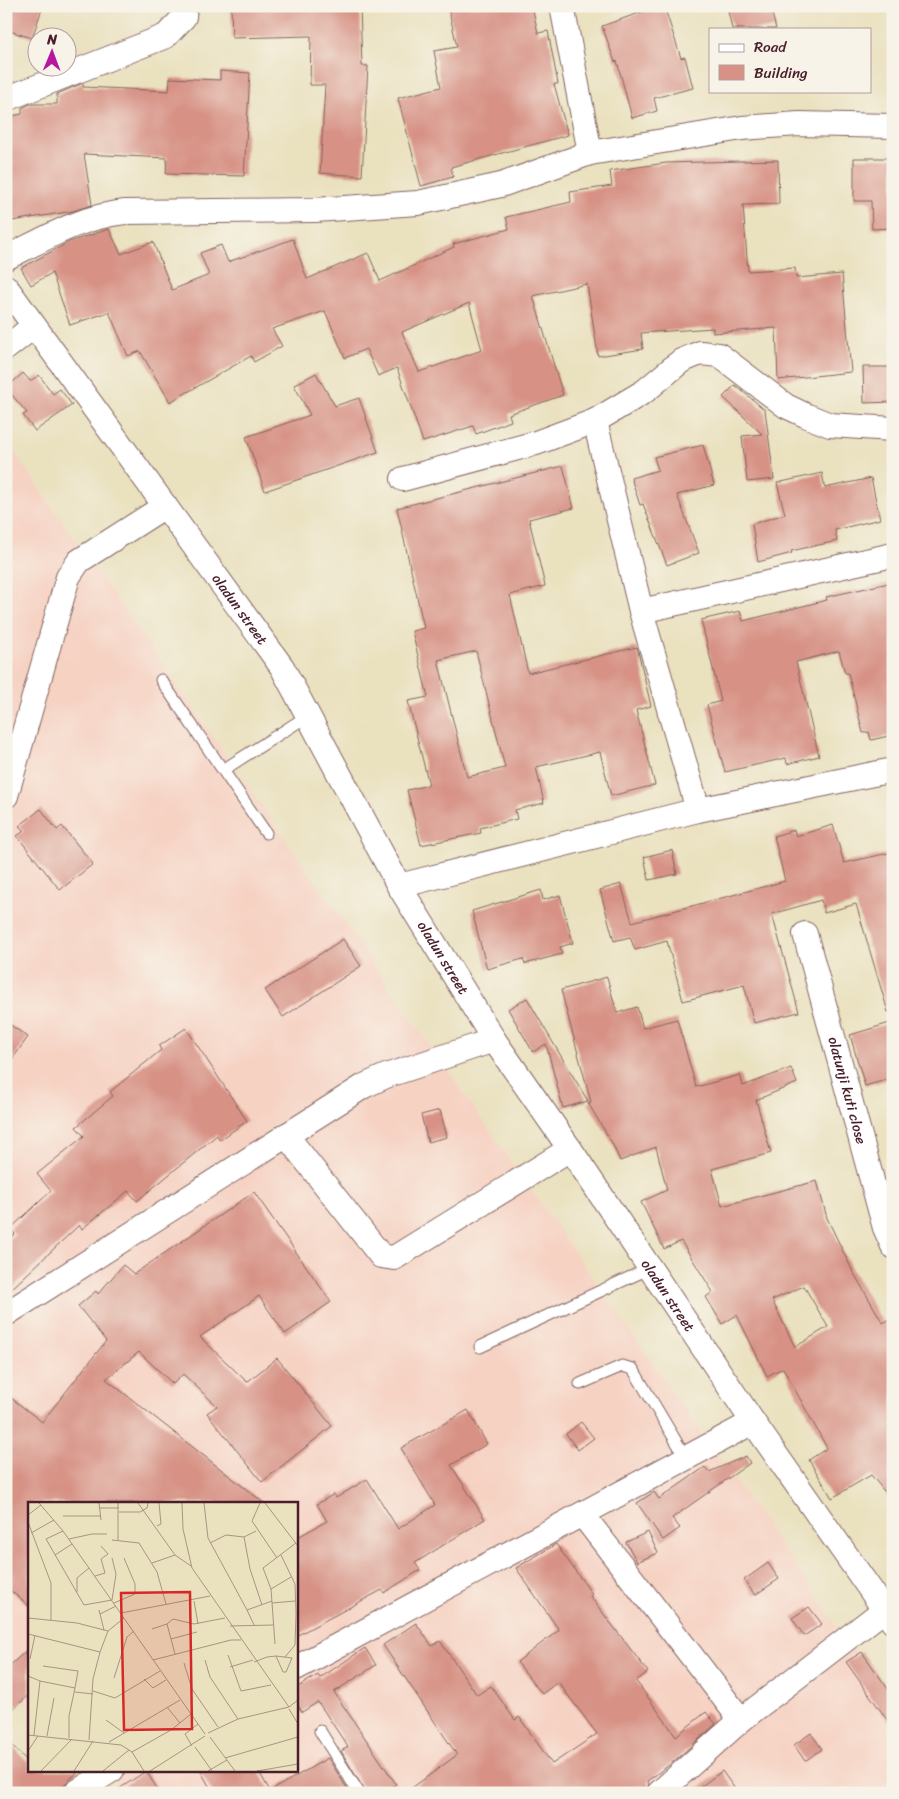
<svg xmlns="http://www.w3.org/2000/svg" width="899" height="1799" font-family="Sriracha,sans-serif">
<rect width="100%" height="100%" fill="#f7f3e8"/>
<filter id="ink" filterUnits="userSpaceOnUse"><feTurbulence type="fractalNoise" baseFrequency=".02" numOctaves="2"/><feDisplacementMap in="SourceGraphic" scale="10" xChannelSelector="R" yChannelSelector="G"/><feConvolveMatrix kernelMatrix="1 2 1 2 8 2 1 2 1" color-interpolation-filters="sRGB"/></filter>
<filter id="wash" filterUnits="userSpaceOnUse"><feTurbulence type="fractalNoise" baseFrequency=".0096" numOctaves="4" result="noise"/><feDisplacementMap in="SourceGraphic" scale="20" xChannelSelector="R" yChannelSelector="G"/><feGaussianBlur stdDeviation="1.12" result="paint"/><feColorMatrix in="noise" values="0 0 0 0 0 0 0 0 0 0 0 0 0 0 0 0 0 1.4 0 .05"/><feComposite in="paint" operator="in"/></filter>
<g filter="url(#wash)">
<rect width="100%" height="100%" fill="#eae1bf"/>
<path fill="#f6d2c3" d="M 6,441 L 893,1706 L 893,1793 L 128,1793 L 102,1770 L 296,1770 L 296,1503 L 29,1503 L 29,1706 L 6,1687 Z"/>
<g id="blocks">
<path fill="#d79285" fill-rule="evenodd" d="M 6,6 L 43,6 L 32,38 L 6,30 Z
M 231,6 L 360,6 L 362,66 L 368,66 L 362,176 L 320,173 L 325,85 L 310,85 L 311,36 L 232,38 Z
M 448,6 L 532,6 L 538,33 L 548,31 L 558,84 L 554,84 L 568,135 L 451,167 L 453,177 L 421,186 L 398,98 L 441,87 L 434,51 L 457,47 Z
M 659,6 L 664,6 L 681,58 L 685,57 L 693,88 L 654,98 L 657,111 L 632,118 L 617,61 L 615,62 L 602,26 Z
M 727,6 L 770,6 L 776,29 L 732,29 Z
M 220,71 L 250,73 L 244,176 L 166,174 L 167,158 L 84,154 L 92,205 L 73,211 L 6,222 L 6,117 L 22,114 L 22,108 L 30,104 L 57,104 L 57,94 L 83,83 L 83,87 L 169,91 L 170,78 L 220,80 Z
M 854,158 L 893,158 L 893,228 L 872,229 L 871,201 L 854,201 Z
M 778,160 L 779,204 L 743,205 L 748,271 L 795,268 L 796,278 L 842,274 L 851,372 L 778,380 L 776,328 L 713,333 L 713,328 L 641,333 L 643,349 L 598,356 L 587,284 L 533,296 L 563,395 L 509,414 L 511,421 L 476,434 L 473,426 L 423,442 L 397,368 L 378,376 L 366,349 L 345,358 L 325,311 L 272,329 L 282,346 L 254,362 L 251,356 L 170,402 L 140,351 L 128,356 L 109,312 L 70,325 L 52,273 L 31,285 L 21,268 L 69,242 L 109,229 L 121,254 L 153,242 L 172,290 L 209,275 L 200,253 L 221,245 L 228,262 L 293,239 L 307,279 L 368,253 L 380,281 L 454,247 L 453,244 L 509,229 L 506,217 L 571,202 L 570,192 L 612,186 L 610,171 L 666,163 ZM 469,303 L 482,350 L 419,372 L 402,332 Z
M 863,367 L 893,367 L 893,402 L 864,403 Z
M 23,373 L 30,381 L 39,375 L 53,394 L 60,389 L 72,405 L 35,431 L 23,415 L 27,413 L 6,388 Z
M 316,373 L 335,406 L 359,398 L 378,452 L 265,491 L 246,437 L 310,415 L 294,385 Z
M 735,385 L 765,410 L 774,479 L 747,482 L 742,436 L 762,434 L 723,397 Z
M 703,445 L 714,485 L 677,495 L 699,553 L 667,565 L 643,504 L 640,505 L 631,478 L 658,470 L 654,457 Z
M 563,466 L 574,508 L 529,519 L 545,586 L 510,595 L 528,673 L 637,647 L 651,706 L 636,710 L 655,785 L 611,796 L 600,752 L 536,767 L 544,803 L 515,810 L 517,819 L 480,828 L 481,833 L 421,845 L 407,790 L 429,785 L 408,701 L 428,697 L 412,631 L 424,628 L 397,508 ZM 476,651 L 505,768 L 467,777 L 438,660 Z
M 822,473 L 825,488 L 871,478 L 880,519 L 835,530 L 837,541 L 791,551 L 792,553 L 758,562 L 752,524 L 785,514 L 777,483 Z
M 893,582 L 893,735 L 871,740 L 869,732 L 863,733 L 848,673 L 845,673 L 839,651 L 796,662 L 819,756 L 787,764 L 786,758 L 725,772 L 707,705 L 721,701 L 701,620 L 740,611 L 743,621 L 827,600 L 826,597 Z
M 41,809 L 57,830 L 62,826 L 93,864 L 60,890 L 17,836 L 24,831 L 19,826 Z
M 833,825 L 844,863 L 893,852 L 893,1011 L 888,1012 L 856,904 L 824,913 L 821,900 L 772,914 L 799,1012 L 754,1023 L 744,985 L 683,1001 L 667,941 L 635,950 L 630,937 L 614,941 L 600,890 L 621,884 L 632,922 L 785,881 L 774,836 L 794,830 L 796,836 Z
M 672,850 L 677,874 L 649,880 L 644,857 Z
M 541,890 L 543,900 L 560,895 L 573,943 L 560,947 L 562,954 L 525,964 L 523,959 L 487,969 L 472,911 Z
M 343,939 L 361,966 L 283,1017 L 265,990 Z
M 607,977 L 617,1013 L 637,1007 L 643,1028 L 677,1019 L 696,1087 L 740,1075 L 743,1086 L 791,1068 L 797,1083 L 756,1100 L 771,1153 L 712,1169 L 722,1206 L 817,1181 L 827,1218 L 853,1272 L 883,1323 L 893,1317 L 893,1502 L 871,1475 L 832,1498 L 809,1460 L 827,1448 L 783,1368 L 767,1376 L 737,1315 L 722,1324 L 706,1297 L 713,1292 L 681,1241 L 664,1249 L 641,1202 L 667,1190 L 656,1147 L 620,1161 L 612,1143 L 588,1103 L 591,1102 L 561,990 ZM 804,1286 L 828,1327 L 795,1347 L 772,1300 Z
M 527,998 L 552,1041 L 588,1101 L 563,1108 L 546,1044 L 533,1052 L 508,1009 Z
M 6,1022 L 28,1037 L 6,1068 Z
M 893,1022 L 893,1078 L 865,1086 L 850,1035 Z
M 186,1028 L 247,1121 L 220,1140 L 217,1135 L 137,1201 L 128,1191 L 82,1229 L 79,1225 L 6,1294 L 6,1242 L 15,1234 L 10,1229 L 51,1191 L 37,1174 L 84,1136 L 76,1127 L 113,1096 L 110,1092 L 161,1050 L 159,1046 Z
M 440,1110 L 447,1137 L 428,1142 L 421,1115 Z
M 254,1192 L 331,1302 L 285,1334 L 259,1296 L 200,1337 L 247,1382 L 277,1358 L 332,1426 L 262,1482 L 207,1413 L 217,1406 L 183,1374 L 173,1384 L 139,1352 L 106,1379 L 264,1503 L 29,1503 L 29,1606 L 6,1587 L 6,1394 L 42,1422 L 106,1341 L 78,1306 L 96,1291 L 98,1294 L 123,1265 L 134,1274 Z
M 468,1410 L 487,1444 L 451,1465 L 485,1519 L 415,1563 L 420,1570 L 384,1593 L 382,1590 L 296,1636 L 296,1538 L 327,1521 L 317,1504 L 334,1494 L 336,1498 L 367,1479 L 398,1529 L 435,1505 L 401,1448 Z
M 581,1422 L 594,1438 L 578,1450 L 566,1434 Z
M 746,1456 L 750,1463 L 672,1518 L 680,1528 L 663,1540 L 637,1503 L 654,1492 L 659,1499 L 705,1467 L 709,1472 Z
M 648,1532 L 658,1553 L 637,1562 L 626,1542 Z
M 556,1544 L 592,1594 L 590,1596 L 648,1672 L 636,1681 L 676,1736 L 706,1712 L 716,1724 L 672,1763 L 647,1781 L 649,1784 L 646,1793 L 405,1793 L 457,1755 L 383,1645 L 416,1623 L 432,1646 L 440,1641 L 477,1695 L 491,1686 L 515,1720 L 519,1717 L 552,1764 L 597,1734 L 558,1682 L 542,1694 L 517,1662 L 559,1630 L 516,1568 Z
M 768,1563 L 779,1579 L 755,1595 L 744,1580 Z
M 809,1607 L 822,1624 L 804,1636 L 792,1618 Z
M 29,1648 L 29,1695 L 6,1715 L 6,1669 Z
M 365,1648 L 376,1665 L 334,1692 L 396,1784 L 382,1793 L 366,1793 L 341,1751 L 348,1747 L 318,1702 L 302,1712 L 296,1702 L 296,1688 L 318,1675 L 320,1678 Z
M 862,1652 L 893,1696 L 893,1728 L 846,1662 Z
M 811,1733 L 822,1749 L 805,1761 L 794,1745 Z
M 6,1739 L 29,1763 L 29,1770 L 80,1770 L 55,1793 L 6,1793 Z
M 328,1758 L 350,1793 L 213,1793 L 200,1770 L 258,1770 L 270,1791 Z
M 146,1771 L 160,1793 L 113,1793 Z
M 722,1771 L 738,1793 L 692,1793 Z"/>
</g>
</g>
<g filter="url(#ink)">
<use href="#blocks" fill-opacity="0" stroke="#82635f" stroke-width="1"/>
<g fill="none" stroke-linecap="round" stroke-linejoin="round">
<defs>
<path id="service" d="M 161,680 L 266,833
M 223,770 L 309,715
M 480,1347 L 650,1268
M 580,1384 L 622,1366 L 633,1369 L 686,1458
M 320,1731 L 359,1793"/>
<g id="minor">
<path d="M 562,6 L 590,153"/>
<path d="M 6,99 L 166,36 L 184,17 L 185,6"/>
<path d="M 6,258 C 46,238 80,217 125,212 L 315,210 L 418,203 L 501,185 L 590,153 L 742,128 L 799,124 L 893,126"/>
<path id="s1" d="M 6,287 L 282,667 L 399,886 L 494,1040 L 570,1149 L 753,1422 L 893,1622"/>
<path d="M 6,348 L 34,326"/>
<path d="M 403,479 L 536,443 L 595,421"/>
<path d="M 641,611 L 893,555"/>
<path d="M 6,796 L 68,577 L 79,561 L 165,506"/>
<path d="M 698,810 L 641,611 L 595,421 L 645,391 L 681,361 L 700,353 L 719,355 L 786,406 L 805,415 L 830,425 L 893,429"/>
<path d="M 399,886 L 698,810 L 893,770"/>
<path id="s2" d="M 805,934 L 885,1228 L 893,1246"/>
<path d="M 286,1135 L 381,1256 L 394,1258 L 570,1149"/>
<path d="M 6,1314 L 364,1086 L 386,1076 L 494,1040"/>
<path d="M 582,1514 L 741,1720"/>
<path d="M 296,1668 L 753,1422"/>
<path d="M 75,1793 L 112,1770"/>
<path d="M 659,1793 L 741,1720 L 884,1610"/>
</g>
</defs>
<use href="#service" stroke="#82635f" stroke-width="13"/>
<use href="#minor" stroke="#82635f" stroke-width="26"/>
<use href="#service" stroke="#fff" stroke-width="11"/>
<use href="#minor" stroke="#fff" stroke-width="24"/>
</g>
</g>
<g text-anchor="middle" stroke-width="4.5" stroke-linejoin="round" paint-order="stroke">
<g font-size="14" fill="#4a1f2b" stroke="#f7f3e8">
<text dy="5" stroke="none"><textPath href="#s1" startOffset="398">oladun street</textPath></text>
<text dy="5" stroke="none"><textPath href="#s1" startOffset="802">oladun street</textPath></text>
<text dy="5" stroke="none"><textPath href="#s2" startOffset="162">olatunji kuti close</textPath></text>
<text dy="5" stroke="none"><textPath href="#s1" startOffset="1208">oladun street</textPath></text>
</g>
</g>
<g transform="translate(28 1502)">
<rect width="270" height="270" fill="#eae1bf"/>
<path fill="none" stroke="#aa9384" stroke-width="1" d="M 11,1 L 35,29 L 177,232M 71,1 L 73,18M 110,1 L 147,53 L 124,61M 154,1 L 155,27 L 164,66 L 261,205M 176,1 L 180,36 L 219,108M 232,1 L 224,19 L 249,56M 237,1 L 270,44M 72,6 L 91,6M 91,10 L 112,10 L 119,6 L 120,1M 0,13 L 13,3M 35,14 L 73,14M 0,20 L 23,81 L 23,118M 129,24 L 133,22 L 131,1M 35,29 L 18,37 L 56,103 L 84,98 L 88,72 L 84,56M 3,31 L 26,18M 216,35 L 222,67 L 234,103M 41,37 L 64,32 L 79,32M 84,38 L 111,41 L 129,70 L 138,102M 90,38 L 90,1M 182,41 L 198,33 L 216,35 L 228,29M 27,53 L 44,42M 147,53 L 163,64M 253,53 L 267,82 L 268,111 L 267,143 L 257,155M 67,74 L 77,71 L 73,57 L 80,52 L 73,44M 243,87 L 263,75M 49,90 L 49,76 L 61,66M 166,99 L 170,122M 86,101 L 107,92 L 107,82 L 96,56M 244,101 L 267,99M 71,108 L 76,128M 93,111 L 182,94M 72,112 L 88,104M 0,116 L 49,121 L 80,129M 226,123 L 219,108 L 244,99M 202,124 L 246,123M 124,127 L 139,122M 0,132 L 72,150M 143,137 L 169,130M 247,142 L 243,87 L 235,66 L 268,41M 147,152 L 139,122 L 145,117 L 166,122 L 197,116M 200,153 L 213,189 L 243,183M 2,157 L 7,133M 125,158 L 203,138 L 213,138M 177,158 L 182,175 L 210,217M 226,160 L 239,155 L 248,154 L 264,156 L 258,170 L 255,170 L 248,154M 156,161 L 164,187 L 190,225M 15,164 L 50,169 L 47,186M 202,165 L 225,158M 0,174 L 12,179 L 6,233M 86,176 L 99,135 L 106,129M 116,177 L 125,186 L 138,178M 12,179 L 47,186 L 41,214 L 41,236M 65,189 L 87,196 L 132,169M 47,190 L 65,192M 139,205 L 152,221M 261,207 L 270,222M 78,218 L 96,231M 180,231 L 210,217 L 261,205 L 270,198M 0,233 L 93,243 L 104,250 L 116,269M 19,234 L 26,196M 182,235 L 207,269M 61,238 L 65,177 L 72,150 L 80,129 L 96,116M 81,240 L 152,198M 164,244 L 157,232 L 170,222M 167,245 L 184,269M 0,249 L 10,234M 104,250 L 143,228 L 163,212M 197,256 L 270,235M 13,269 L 44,237M 46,269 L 65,239M 75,269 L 101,248M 122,269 L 177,234M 180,269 L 199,258M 229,269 L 270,262"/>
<path fill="#d62828" fill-opacity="0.15" stroke="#d62828" stroke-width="2.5" d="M 162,90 L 164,227 L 96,228 L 93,91 Z"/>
<rect width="270" height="270" fill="none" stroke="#4a1f2b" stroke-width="2.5"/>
</g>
<rect width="899" height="1799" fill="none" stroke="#f7f3e8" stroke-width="25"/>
<rect x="709" y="28" width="162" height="65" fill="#f7f3e8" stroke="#b29e9c"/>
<rect x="719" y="44" width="25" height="8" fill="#ffffff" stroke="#b29e9c"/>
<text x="754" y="52" font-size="15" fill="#4a1f2b">Road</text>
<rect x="719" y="65" width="25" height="15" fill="#d79285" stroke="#b29e9c"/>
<text x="754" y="78" font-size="15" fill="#4a1f2b">Building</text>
<g transform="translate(52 52) rotate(1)"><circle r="24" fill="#f7f3e8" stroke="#b29e9c"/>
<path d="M0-4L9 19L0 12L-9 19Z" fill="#b5179e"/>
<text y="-8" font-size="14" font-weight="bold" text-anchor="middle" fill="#4a1f2b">N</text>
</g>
</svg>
